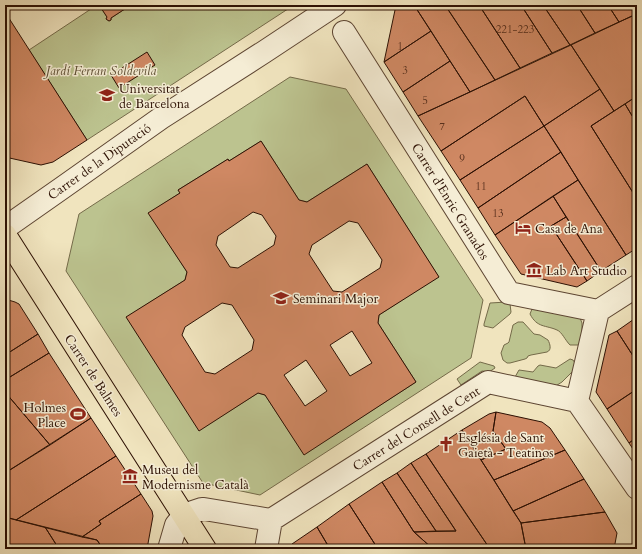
<svg xmlns="http://www.w3.org/2000/svg" width="642" height="554" font-family="Cardo,serif">
<rect width="100%" height="100%" fill="#f0e4be"/>
<filter id="stains"><feTurbulence type="fractalNoise" baseFrequency=".005" numOctaves="4"/><feColorMatrix values="0 0 0 0 .2 0 0 0 0 .09 0 0 0 0 .02 0 0 0 .5 -.17"/></filter>
<radialGradient id="worn" r=".72"><stop offset=".6" stop-color="#630" stop-opacity="0"/><stop offset="1" stop-color="#630" stop-opacity=".3"/></radialGradient>
<path fill="#bcc38f" stroke="#746a49" fill-rule="evenodd" d="M 97,5 L 99,5 L 107,17 L 106,19 L 109,21 L 111,20 L 111,18 L 131,5 L 294,5 L 87,140 L 29,50 Z
M 290,77 L 346,89 L 483,300 L 471,358 L 260,495 L 203,483 L 66,271 L 79,214 ZM 261,141 L 299,200 L 307,202 L 367,164 L 438,276 L 379,315 L 378,323 L 416,382 L 304,454 L 265,395 L 258,393 L 199,430 L 127,317 L 185,280 L 187,272 L 149,213 L 180,193 L 178,190 L 228,159 L 229,161 Z
M 507,302 L 510,304 L 511,312 L 510,314 L 493,328 L 484,326 L 484,324 L 490,303 Z
M 533,308 L 580,318 L 582,323 L 582,342 L 579,345 L 570,345 C 565,340 562,332 557,330 C 546,325 537,328 530,314 L 532,309 Z
M 518,322 L 523,322 L 534,334 L 540,335 L 548,340 C 550,344 552,350 547,352 L 531,355 L 528,356 L 527,358 L 525,359 L 510,363 L 507,363 L 503,360 L 501,353 L 504,345 L 508,343 L 509,342 L 513,325 Z
M 570,359 L 573,360 L 575,363 L 574,370 L 562,382 L 554,387 L 515,377 L 519,370 L 533,372 L 538,366 L 540,365 L 556,368 Z
M 480,362 L 494,366 L 495,368 L 489,372 L 482,371 L 461,385 L 457,379 Z"/>
<path fill="#cf8863" stroke="#2c1003" fill-rule="evenodd" d="M 99,5 L 131,5 L 111,18 L 111,20 L 109,21 L 106,19 L 107,17 Z
M 397,5 L 414,5 L 431,31 L 384,62 L 395,10 Z
M 414,5 L 445,5 L 495,80 L 470,92 Z
M 445,5 L 479,5 L 520,68 L 495,80 Z
M 479,5 L 521,5 L 552,53 L 520,68 Z
M 521,5 L 543,5 L 570,45 L 552,53 Z
M 543,5 L 577,5 L 595,33 L 570,45 Z
M 577,5 L 608,5 L 619,22 L 595,33 Z
M 608,5 L 637,5 L 637,14 L 619,22 Z
M 5,12 L 87,140 L 53,162 L 41,165 L 5,157 Z
M 636,14 L 637,16 L 637,96 L 614,111 L 571,45 Z
M 431,31 L 450,61 L 403,92 L 384,62 Z
M 571,45 L 600,89 L 544,126 L 525,96 L 441,151 L 418,116 Z
M 147,52 L 155,65 L 119,88 L 111,75 Z
M 450,61 L 470,92 L 418,116 L 403,92 Z
M 600,89 L 614,111 L 591,126 L 637,199 L 637,248 L 626,255 L 544,126 Z
M 525,96 L 544,126 L 460,180 L 441,151 Z
M 637,96 L 637,124 L 625,104 Z
M 625,104 L 637,124 L 637,199 L 591,126 Z
M 544,126 L 561,152 L 478,208 L 460,180 Z
M 261,141 L 299,200 L 307,202 L 367,164 L 439,277 L 379,315 L 378,323 L 416,382 L 304,455 L 265,395 L 258,393 L 199,431 L 126,317 L 185,280 L 187,272 L 148,213 L 180,193 L 178,190 L 228,159 L 229,161 ZM 253,212 L 262,215 L 276,236 L 274,245 L 238,268 L 230,267 L 216,245 L 218,236 ZM 349,221 L 358,223 L 382,260 L 380,268 L 342,292 L 333,291 L 309,254 L 312,245 ZM 222,303 L 232,305 L 254,340 L 252,350 L 215,374 L 205,372 L 182,335 L 185,327 ZM 352,331 L 372,363 L 350,376 L 330,345 ZM 306,360 L 327,391 L 305,406 L 284,375 Z
M 561,152 L 578,180 L 495,235 L 478,208 Z
M 578,180 L 626,255 L 601,271 L 553,196 Z
M 553,196 L 566,217 L 551,226 L 587,281 L 577,287 L 521,274 L 495,235 Z
M 566,217 L 601,271 L 587,281 L 551,226 Z
M 5,299 L 15,302 L 19,304 L 38,334 L 5,355 Z
M 637,317 L 637,362 L 617,331 Z
M 617,331 L 637,362 L 637,389 L 607,409 L 596,392 L 609,335 Z
M 38,334 L 49,353 L 5,380 L 5,355 Z
M 49,353 L 91,418 L 50,445 L 5,392 L 5,380 Z
M 637,389 L 637,437 L 629,443 L 607,409 Z
M 5,392 L 50,445 L 5,473 Z
M 496,412 L 493,431 L 506,449 L 481,460 L 462,430 L 489,414 Z
M 496,412 L 542,422 L 550,428 L 565,450 L 494,480 L 481,460 L 506,449 L 493,431 Z
M 91,418 L 116,456 L 16,520 L 5,517 L 5,473 Z
M 462,430 L 521,523 L 526,549 L 490,549 L 426,454 Z
M 637,437 L 637,455 L 629,443 Z
M 565,450 L 584,479 L 513,511 L 494,480 Z
M 426,454 L 466,514 L 490,549 L 433,549 L 414,532 L 456,531 L 411,463 Z
M 116,456 L 141,494 L 99,521 L 101,524 L 82,537 L 16,520 Z
M 411,463 L 456,531 L 436,531 L 397,473 Z
M 397,473 L 436,531 L 414,532 L 382,482 Z
M 584,479 L 605,512 L 521,523 L 513,511 Z
M 382,482 L 414,532 L 433,549 L 378,549 L 349,504 Z
M 141,494 L 152,511 L 153,516 L 147,549 L 103,549 L 97,540 L 82,537 L 101,524 L 99,521 Z
M 349,504 L 378,549 L 330,549 L 317,527 Z
M 605,512 L 617,533 L 614,549 L 526,549 L 521,523 Z
M 5,517 L 45,527 L 59,549 L 12,549 L 5,537 Z
M 45,527 L 97,540 L 103,549 L 59,549 Z
M 317,527 L 330,549 L 290,549 L 292,544 Z
M 5,537 L 12,549 L 5,549 Z"/>
<g fill="none" stroke-linecap="round" stroke-linejoin="round">
<defs>
<path id="minor" d="M 344,32 L 509,293 L 598,311
M 5,228 L 62,188 L 161,118 L 264,52 L 335,5
M 577,401 L 598,311 L 637,286
M 577,401 L 637,488
M 169,549 L 176,525 L 184,515 L 202,509 L 204,509 L 271,520 L 488,382 L 577,401
M 266,549 L 271,520"/>
<path id="major" d="M 5,235 L 205,549"/>
</defs>
<use href="#minor" stroke="#5d4532" stroke-width="24"/>
<use href="#major" stroke="#2c1003" stroke-width="24"/>
<use href="#minor" stroke="#f5edd5" stroke-width="22"/>
<use href="#major" stroke="#f0e4be" stroke-width="22"/>
</g>
<defs>
<symbol id="university-bare" viewBox="-9 -9 18 18"><path d="M0-5L7-2L0 1L-7-2ZM-4 1L0 2.5L4 1V4Q0 6-4 4Z" fill="#8f2418" stroke="#f5edd5" stroke-width="2.5" paint-order="stroke"/></symbol>
<symbol id="hotel-bare" viewBox="-9 -9 18 18"><path d="M-6-4.5h1.5V1H6V5H4.5V3h-9V5H-6ZM-4 0a1.8 1.8 0 1 1 3.6 0ZM.5 0V-2.5h3Q6-2.5 6 0Z" fill="#8f2418" stroke="#f5edd5" stroke-width="2.5" paint-order="stroke"/></symbol>
<symbol id="museum-bare" viewBox="-9 -9 18 18"><path d="M0-6L6-3V-2H-6V-3ZM-5-1h2V3h-2ZM-1-1h2V3h-2ZM3-1h2V3H3ZM-6 4H6V6H-6Z" fill="#8f2418" stroke="#f5edd5" stroke-width="2.5" paint-order="stroke"/></symbol>
<symbol id="stadium-bare" viewBox="-9 -9 18 18"><path d="M0-5a6.5 5 0 1 0 0 10a6.5 5 0 1 0 0-10ZM-3.5-1.8h7v3.6h-7Z" fill="#8f2418" stroke="#f5edd5" stroke-width="2.5" paint-order="stroke"/></symbol>
<symbol id="church-bare" viewBox="-9 -9 18 18"><path d="M-1.2-6h2.4v3.5h3.3v2.4h-3.3V6h-2.4V-.1h-3.3v-2.4h3.3Z" fill="#8f2418" stroke="#f5edd5" stroke-width="2.5" paint-order="stroke"/></symbol>
</defs>
<g fill-rule="evenodd">
<use href="#university-bare" x="96" y="84" width="22" height="22"/>
<use href="#hotel-bare" x="512" y="217" width="22" height="22"/>
<use href="#museum-bare" x="523" y="259" width="22" height="22"/>
<use href="#university-bare" x="270" y="287" width="22" height="22"/>
<use href="#stadium-bare" x="67" y="403" width="22" height="22"/>
<use href="#church-bare" x="435" y="433" width="22" height="22"/>
<use href="#museum-bare" x="119" y="465" width="22" height="22"/>
</g>
<g text-anchor="middle" stroke-width="3" stroke-linejoin="round" paint-order="stroke">
<g font-size="11" fill="#552e1b">
<text x="515" y="33">221-223</text>
<text x="400" y="50">1</text>
<text x="405" y="74">3</text>
<text x="425" y="104">5</text>
<text x="442" y="130">7</text>
<text x="462" y="162">9</text>
<text x="481" y="190">11</text>
<text x="498" y="217">13</text>
</g>
<g font-size="13" font-style="italic" fill="#5e4f34" stroke="#f5edd5">
<text x="101" y="75">Jardí Ferran Soldevila</text>
</g>
<g font-size="13" fill="#2c1003" stroke="#f5edd5" text-anchor="start">
<text x="119" y="93">Universitat<tspan x="119" dy="15">de Barcelona</tspan></text>
<text x="535" y="233">Casa de Ana</text>
<text x="546" y="275">Lab Art Studio</text>
<text x="293" y="303">Seminari Major</text>
<text x="66" y="412" text-anchor="end">Holmes<tspan x="66" dy="15">Place</tspan></text>
<text x="458" y="442">Església de Sant<tspan x="458" dy="15">Gaietà - Teatinos</tspan></text>
<text x="142" y="474">Museu del<tspan x="142" dy="15">Modernisme Català</tspan></text>
</g>
<g font-size="13" fill="#2c1003" stroke="#f5edd5">
<text transform="translate(99 161) rotate(-35)" y="5">Carrer de la Diputació</text>
<text transform="translate(451 201) rotate(58)" y="5">Carrer d'Enric Granados</text>
<text transform="translate(94 375) rotate(57)" y="5">Carrer de Balmes</text>
<text transform="translate(416 428) rotate(-32)" y="5">Carrer del Consell de Cent</text>
</g>
</g>
<rect width="642" height="554" fill="none" stroke="#f0e4be" stroke-width="20"/>
<rect x="6" y="6" width="630" height="542" fill="none" stroke="#2c1003" stroke-width="2"/>
<rect x="10" y="10" width="622" height="534" fill="none" stroke="#2c1003"/>
<rect width="100%" height="100%" filter="url(#stains)"/>
<rect width="100%" height="100%" fill="url(#worn)"/>
</svg>
